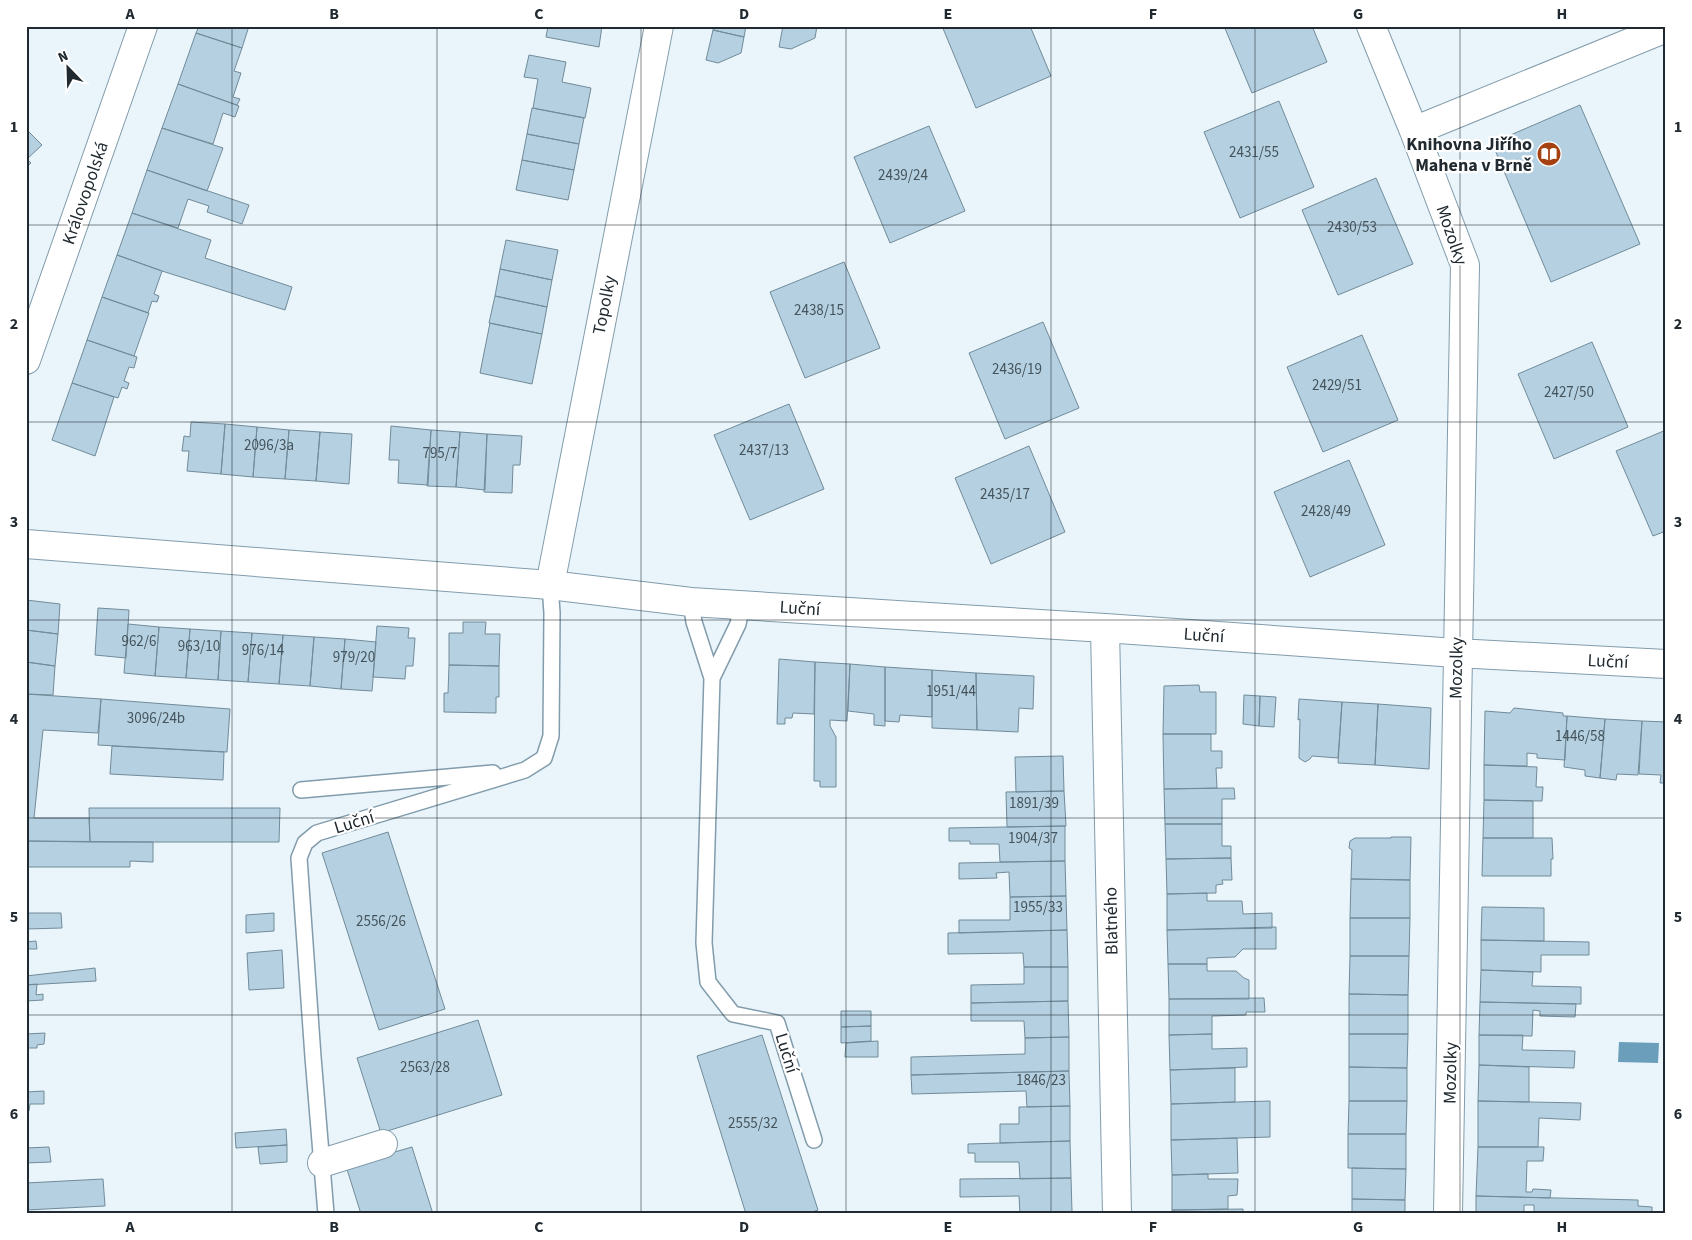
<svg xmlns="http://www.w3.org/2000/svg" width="1692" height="1240" font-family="'Source Sans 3',sans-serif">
<rect width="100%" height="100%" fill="#e9f4fb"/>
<path fill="#6a9ebb" d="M 1619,1042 L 1659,1043 L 1658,1063 L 1618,1062 Z"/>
<path fill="#b5d1e1" stroke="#718b99" d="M 199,26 L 249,26 L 242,48 L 196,33 Z
M 548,26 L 602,26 L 599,47 L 546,37 Z
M 714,26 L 746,26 L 744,37 L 713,30 Z
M 783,26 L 817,26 L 815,38 L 791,49 L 779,47 Z
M 942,26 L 1030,26 L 1051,76 L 976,108 Z
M 1224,26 L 1312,26 L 1327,62 L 1252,93 Z
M 713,30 L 744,37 L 741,53 L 718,63 L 706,60 Z
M 196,33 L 242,48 L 234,71 L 241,73 L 233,97 L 240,99 L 237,105 L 178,84 Z
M 529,55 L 566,62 L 562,82 L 591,88 L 585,118 L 533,108 L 538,79 L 524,77 Z
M 178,84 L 239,106 L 235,117 L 223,113 L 213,144 L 162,128 Z
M 1279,101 L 1314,187 L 1240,218 L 1204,132 Z
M 1580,105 L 1640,244 L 1551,282 L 1492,143 Z
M 532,108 L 584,118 L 579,144 L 527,134 Z
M 929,126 L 965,211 L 890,243 L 854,157 Z
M 162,128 L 223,148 L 207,191 L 147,170 Z
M 26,129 L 42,145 L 27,159 L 31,163 L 26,167 Z
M 527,134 L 579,144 L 574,170 L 522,160 Z
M 522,160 L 574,170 L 568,200 L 516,190 Z
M 147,170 L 249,205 L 242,224 L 207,212 L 209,206 L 188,199 L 178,228 L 132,213 Z
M 1376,178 L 1413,264 L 1338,295 L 1302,210 Z
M 132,213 L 211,240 L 205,258 L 292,287 L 285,310 L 162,271 L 117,255 Z
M 506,240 L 558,250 L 552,280 L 500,269 Z
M 117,255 L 162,271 L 154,294 L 159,296 L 157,302 L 152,301 L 148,313 L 102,297 Z
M 844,262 L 880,348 L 805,378 L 770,292 Z
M 500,269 L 552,280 L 547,307 L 495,296 Z
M 495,296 L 547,307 L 542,334 L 489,323 Z
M 102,297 L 149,313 L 134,356 L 87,340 Z
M 1043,322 L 1079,408 L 1005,439 L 969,353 Z
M 490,323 L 542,334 L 532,384 L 480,373 Z
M 1362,335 L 1398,420 L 1323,452 L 1287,367 Z
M 87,340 L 137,357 L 134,368 L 129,367 L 124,381 L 129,383 L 127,389 L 122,387 L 118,398 L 72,383 Z
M 1592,342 L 1628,427 L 1554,459 L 1518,374 Z
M 72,383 L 114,397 L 95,456 L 52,440 Z
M 789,404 L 824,489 L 750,520 L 714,435 Z
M 191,422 L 225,424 L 221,474 L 187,471 L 189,451 L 182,451 L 184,436 L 190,437 Z
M 225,424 L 257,427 L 253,477 L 221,474 Z
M 391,426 L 431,430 L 428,485 L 398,483 L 399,460 L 389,460 Z
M 257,427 L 289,430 L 285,479 L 253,477 Z
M 289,430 L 320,432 L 316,481 L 285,479 Z
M 431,430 L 460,432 L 456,487 L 427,486 Z
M 1666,430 L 1666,531 L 1653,536 L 1616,451 Z
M 320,432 L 352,434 L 349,484 L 316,481 Z
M 460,432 L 487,434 L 485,490 L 456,487 Z
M 487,434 L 522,436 L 520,465 L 513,465 L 512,493 L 484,492 Z
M 1029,446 L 1065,532 L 991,564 L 955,478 Z
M 1349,460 L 1385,545 L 1310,577 L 1274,492 Z
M 26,600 L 60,604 L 58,634 L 26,630 Z
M 98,608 L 129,610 L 126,658 L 95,655 Z
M 463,622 L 486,622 L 485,634 L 500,634 L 499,666 L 449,665 L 449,633 L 463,633 Z
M 128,624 L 159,627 L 155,676 L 124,673 Z
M 377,626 L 409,628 L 408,638 L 415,638 L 413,666 L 406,666 L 405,679 L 373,677 Z
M 159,627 L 190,629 L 186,678 L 155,676 Z
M 190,629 L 221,631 L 218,680 L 186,678 Z
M 26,630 L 58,634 L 55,666 L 26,662 Z
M 221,631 L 252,633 L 248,682 L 218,680 Z
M 252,633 L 283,635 L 279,684 L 248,682 Z
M 283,635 L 314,637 L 310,686 L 279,684 Z
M 314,637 L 345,639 L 341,689 L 310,686 Z
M 345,639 L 376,642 L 372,691 L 341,689 Z
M 779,659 L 815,662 L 814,714 L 793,713 L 792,718 L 785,718 L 785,724 L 777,724 Z
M 26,662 L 55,666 L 53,695 L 26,694 Z
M 815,662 L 850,664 L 847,721 L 830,720 L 830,726 L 836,737 L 836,787 L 820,787 L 820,781 L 814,781 Z
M 850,664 L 885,667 L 885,726 L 874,725 L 874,714 L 848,711 Z
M 449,665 L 499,666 L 499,697 L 496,697 L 496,713 L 444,712 L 444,693 L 448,693 Z
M 885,667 L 932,670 L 932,717 L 900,715 L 899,722 L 885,721 Z
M 932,670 L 976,673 L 977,730 L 932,728 Z
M 976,673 L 1034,676 L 1033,709 L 1019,708 L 1018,732 L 977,730 Z
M 1199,685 L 1200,692 L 1216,692 L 1216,734 L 1163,734 L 1164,686 Z
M 26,694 L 101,699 L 98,733 L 43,730 L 34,818 L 89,818 L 90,842 L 26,841 Z
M 1244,695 L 1260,696 L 1259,726 L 1243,724 Z
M 1260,696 L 1276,697 L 1274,727 L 1259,726 Z
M 101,699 L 230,709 L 227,752 L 98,745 Z
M 1299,699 L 1342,702 L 1338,758 L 1312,756 L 1310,759 L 1305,762 L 1299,758 L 1300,719 L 1298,720 Z
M 1342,702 L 1378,704 L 1375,765 L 1338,763 Z
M 1378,704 L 1431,708 L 1429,769 L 1375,765 Z
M 1514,708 L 1563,713 L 1563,716 L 1567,716 L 1565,760 L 1537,758 L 1537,754 L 1527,753 L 1527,766 L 1484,765 L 1485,711 L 1510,713 Z
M 1567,716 L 1605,719 L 1600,778 L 1585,776 L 1585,770 L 1564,767 Z
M 1605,719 L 1642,721 L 1638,775 L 1617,774 L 1616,780 L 1600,778 Z
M 1642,721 L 1666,722 L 1666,783 L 1660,783 L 1661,775 L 1639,774 Z
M 1163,734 L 1211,734 L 1211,751 L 1222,751 L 1222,768 L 1216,768 L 1217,788 L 1164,789 Z
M 112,746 L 224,752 L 223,780 L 110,774 Z
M 1063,756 L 1064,791 L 1016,792 L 1015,757 Z
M 1484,765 L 1537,767 L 1536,787 L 1543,787 L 1542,801 L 1484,800 Z
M 1234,788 L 1235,799 L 1222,799 L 1222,824 L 1165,824 L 1164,789 Z
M 1064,791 L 1066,826 L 1007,827 L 1006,792 Z
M 1484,800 L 1533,801 L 1533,838 L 1483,838 Z
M 89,808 L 280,808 L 279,842 L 90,842 Z
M 1165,824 L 1222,824 L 1222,846 L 1231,846 L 1231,858 L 1166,859 Z
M 1065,826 L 1065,861 L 1000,862 L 999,844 L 970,844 L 970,841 L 949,841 L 949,828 Z
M 388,832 L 445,1009 L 379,1030 L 322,853 Z
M 1391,837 L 1411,837 L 1410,880 L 1351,879 L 1352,850 L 1349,848 L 1350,841 L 1355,838 L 1391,838 Z
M 1483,838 L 1552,838 L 1553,859 L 1551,859 L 1551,876 L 1482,876 Z
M 26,841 L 153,842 L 153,862 L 130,861 L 130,867 L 26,867 Z
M 1231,858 L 1232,880 L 1222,880 L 1223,884 L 1216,885 L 1216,893 L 1167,894 L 1166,859 Z
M 1065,861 L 1066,896 L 1010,897 L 1009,872 L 996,873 L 997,878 L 959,879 L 959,863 Z
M 1351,879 L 1410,880 L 1410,918 L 1350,918 Z
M 1207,893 L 1207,901 L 1242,901 L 1243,914 L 1272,913 L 1272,928 L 1167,930 L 1167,894 Z
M 1066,896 L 1067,930 L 959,933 L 959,920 L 1010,920 L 1010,897 Z
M 1482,907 L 1544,908 L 1544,941 L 1481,940 Z
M 26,913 L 61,913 L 62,928 L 26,929 Z
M 274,913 L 274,931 L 246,933 L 246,915 Z
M 1350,918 L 1410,918 L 1409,956 L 1350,956 Z
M 1276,927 L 1276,949 L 1243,949 L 1235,957 L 1207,958 L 1207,964 L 1168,964 L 1167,930 Z
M 1067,930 L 1068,967 L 1024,967 L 1023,953 L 948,954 L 948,933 Z
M 1481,940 L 1589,942 L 1589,955 L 1541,955 L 1541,972 L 1481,970 Z
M 36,941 L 37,949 L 26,949 L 26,942 Z
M 282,950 L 284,988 L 249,990 L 247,953 Z
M 1350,956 L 1409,956 L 1408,995 L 1349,994 Z
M 1168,964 L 1207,964 L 1207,971 L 1236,971 L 1244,978 L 1249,980 L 1249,999 L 1169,999 Z
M 1024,967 L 1068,967 L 1068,1001 L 971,1003 L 971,985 L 1024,984 Z
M 95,968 L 96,981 L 26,985 L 26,976 Z
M 1481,970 L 1533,972 L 1532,986 L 1581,987 L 1581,1004 L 1480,1002 Z
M 37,984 L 36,995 L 43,994 L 43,1000 L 26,1001 L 26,985 Z
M 1349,994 L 1408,995 L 1408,1034 L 1349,1034 Z
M 1264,998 L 1265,1012 L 1246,1012 L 1246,1015 L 1212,1016 L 1212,1034 L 1169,1035 L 1169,999 Z
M 1068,1001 L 1069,1037 L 1025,1038 L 1024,1021 L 971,1021 L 971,1003 Z
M 1480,1002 L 1576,1004 L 1575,1017 L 1540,1016 L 1540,1011 L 1533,1010 L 1532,1036 L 1479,1035 Z
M 841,1011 L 871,1011 L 871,1026 L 841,1027 Z
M 478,1020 L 502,1095 L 381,1133 L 357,1058 Z
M 871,1026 L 871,1041 L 841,1043 L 841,1027 Z
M 45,1033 L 44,1044 L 37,1045 L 37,1048 L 26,1048 L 26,1034 Z
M 1212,1034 L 1212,1049 L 1247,1048 L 1247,1067 L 1170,1070 L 1169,1035 Z
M 1349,1034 L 1408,1034 L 1407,1068 L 1349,1067 Z
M 762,1035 L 818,1210 L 807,1214 L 746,1214 L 697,1056 Z
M 1479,1035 L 1523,1035 L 1522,1050 L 1575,1051 L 1574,1068 L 1479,1065 Z
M 1069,1037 L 1069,1071 L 911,1075 L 911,1057 L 1025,1054 L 1025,1038 Z
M 878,1041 L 878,1057 L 845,1057 L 846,1043 Z
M 1479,1065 L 1529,1067 L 1529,1102 L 1478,1101 Z
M 1349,1067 L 1407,1068 L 1407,1101 L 1349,1101 Z
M 1235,1068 L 1235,1102 L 1171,1104 L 1170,1070 Z
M 1069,1071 L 1070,1106 L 1027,1107 L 1026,1091 L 912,1094 L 911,1075 Z
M 44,1091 L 44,1104 L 30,1104 L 29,1111 L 26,1111 L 26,1092 Z
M 1270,1101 L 1270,1137 L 1171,1140 L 1171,1104 Z
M 1349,1101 L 1407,1101 L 1406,1134 L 1348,1134 Z
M 1478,1101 L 1581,1103 L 1580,1120 L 1539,1118 L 1538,1147 L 1478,1147 Z
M 1070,1106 L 1070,1141 L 1000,1143 L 1000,1124 L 1019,1124 L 1019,1107 Z
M 286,1129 L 287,1145 L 236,1148 L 235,1133 Z
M 1348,1134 L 1406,1134 L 1406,1169 L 1348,1168 Z
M 1237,1138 L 1238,1173 L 1172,1175 L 1171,1140 Z
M 1070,1141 L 1071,1178 L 1020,1179 L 1019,1162 L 975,1162 L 975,1153 L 968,1153 L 968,1144 Z
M 287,1145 L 287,1162 L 260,1164 L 258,1147 Z
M 49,1147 L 51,1162 L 26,1163 L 26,1148 Z
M 412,1147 L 433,1214 L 361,1214 L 346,1166 Z
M 1478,1147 L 1544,1147 L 1543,1161 L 1527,1161 L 1526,1192 L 1532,1192 L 1533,1189 L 1551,1190 L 1550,1198 L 1476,1196 Z
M 1352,1168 L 1406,1169 L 1405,1200 L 1352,1199 Z
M 1208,1174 L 1208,1179 L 1238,1179 L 1237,1195 L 1228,1196 L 1228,1209 L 1172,1210 L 1172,1175 Z
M 1071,1178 L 1072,1212 L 1020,1214 L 1019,1196 L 960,1197 L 960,1179 Z
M 103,1179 L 105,1206 L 26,1210 L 26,1183 Z
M 1476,1196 L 1638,1200 L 1638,1206 L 1652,1207 L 1652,1214 L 1534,1214 L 1534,1205 L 1524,1205 L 1524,1214 L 1476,1214 Z
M 1352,1199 L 1405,1200 L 1405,1214 L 1352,1214 Z
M 1243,1209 L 1243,1214 L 1172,1214 L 1172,1210 Z"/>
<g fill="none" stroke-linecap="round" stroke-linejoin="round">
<defs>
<path id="lane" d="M 691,602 L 694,622 L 712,678 L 704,943 L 708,982 L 733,1014 L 777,1023 L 814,1140
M 712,678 L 738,624 L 742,604
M 301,790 L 493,773
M 326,1214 L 313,1057 L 299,858 L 305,843 L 317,833 L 525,770 L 544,758 L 551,736 L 552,613 L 550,585"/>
<path id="street" d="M 1371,26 L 1414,131 L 1465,265 L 1448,1214
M 1414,131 L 1666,28
M 26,544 L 550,585 L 691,602 L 1105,628 L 1456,653 L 1666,664
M 550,585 L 659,26
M 1105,628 L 1117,1214
M 322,1163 L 383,1144"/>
<path id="secondary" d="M 26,360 L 143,26"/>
</defs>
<use href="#lane" stroke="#829cab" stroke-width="18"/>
<use href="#street" stroke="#829cab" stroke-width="30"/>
<use href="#secondary" stroke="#829cab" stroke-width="30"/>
<use href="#lane" stroke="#fff" stroke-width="15"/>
<use href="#street" stroke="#fff" stroke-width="28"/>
<use href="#secondary" stroke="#fff" stroke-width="28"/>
</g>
<path fill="none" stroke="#202a30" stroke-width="1" stroke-opacity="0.55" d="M 232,26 L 232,1214M 437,26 L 437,1214M 641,26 L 641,1214M 846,26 L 846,1214M 1051,26 L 1051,1214M 1255,26 L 1255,1214M 1460,26 L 1460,1214M 26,225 L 1666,225M 26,422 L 1666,422M 26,620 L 1666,620M 26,818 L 1666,818M 26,1015 L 1666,1015"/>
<defs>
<symbol id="library-disc" viewBox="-11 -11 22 22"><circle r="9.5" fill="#a54011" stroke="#fff"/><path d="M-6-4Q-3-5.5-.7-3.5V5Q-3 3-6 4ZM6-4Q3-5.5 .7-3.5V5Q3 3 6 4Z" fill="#fff"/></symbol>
</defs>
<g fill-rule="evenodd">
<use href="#library-disc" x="1535" y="140" width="28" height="28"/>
</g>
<g text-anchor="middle" stroke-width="4.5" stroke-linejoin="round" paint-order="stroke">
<g font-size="15" fill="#45545c">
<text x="1254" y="157">2431/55</text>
<text x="903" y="180">2439/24</text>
<text x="1352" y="232">2430/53</text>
<text x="819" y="315">2438/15</text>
<text x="1017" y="374">2436/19</text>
<text x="1337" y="390">2429/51</text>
<text x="1569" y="397">2427/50</text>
<text x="269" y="450">2096/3a</text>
<text x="764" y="455">2437/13</text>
<text x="440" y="458">795/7</text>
<text x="1005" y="499">2435/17</text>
<text x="1326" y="516">2428/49</text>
<text x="139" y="646">962/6</text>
<text x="199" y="651">963/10</text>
<text x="263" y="655">976/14</text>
<text x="354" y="662">979/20</text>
<text x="951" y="696">1951/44</text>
<text x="156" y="723">3096/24b</text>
<text x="1580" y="741">1446/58</text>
<text x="1034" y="808">1891/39</text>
<text x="1033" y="843">1904/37</text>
<text x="1038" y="912">1955/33</text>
<text x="381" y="926">2556/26</text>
<text x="425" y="1072">2563/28</text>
<text x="1041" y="1085">1846/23</text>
<text x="753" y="1128">2555/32</text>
</g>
<g font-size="18" font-weight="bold" fill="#202a30" stroke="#fff" text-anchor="end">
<text x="1532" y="150">Knihovna Jiřího<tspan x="1532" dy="21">Mahena v Brně</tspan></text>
</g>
<g font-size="18" fill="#202a30" stroke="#fff">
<text transform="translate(85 193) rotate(-71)" y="6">Královopolská</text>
<text transform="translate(1452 235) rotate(71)" y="6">Mozolky</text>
<text transform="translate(604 305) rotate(-79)" y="6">Topolky</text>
<text transform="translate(800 608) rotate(4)" y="6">Luční</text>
<text transform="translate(1204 635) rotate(4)" y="6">Luční</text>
<text transform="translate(1608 661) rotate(3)" y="6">Luční</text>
<text transform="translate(1456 668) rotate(-89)" y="6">Mozolky</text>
<text transform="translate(354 822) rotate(-17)" y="6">Luční</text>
<text transform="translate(1111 921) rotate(-91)" y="6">Blatného</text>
<text transform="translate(787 1053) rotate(73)" y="6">Luční</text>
<text transform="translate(1450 1073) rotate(-89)" y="6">Mozolky</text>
</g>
</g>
<rect width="1692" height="1240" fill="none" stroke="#ffffff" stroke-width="55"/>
<g transform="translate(68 68) rotate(337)" stroke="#ffffff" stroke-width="4" paint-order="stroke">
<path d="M0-4L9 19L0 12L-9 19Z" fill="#202a30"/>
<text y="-8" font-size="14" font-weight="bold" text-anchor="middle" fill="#202a30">N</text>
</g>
<rect x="28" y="28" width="1636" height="1184" fill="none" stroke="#202a30" stroke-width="2"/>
<g font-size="16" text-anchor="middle" font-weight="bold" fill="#202a30">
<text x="130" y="19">A</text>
<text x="334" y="19">B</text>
<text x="539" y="19">C</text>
<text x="744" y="19">D</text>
<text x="948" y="19">E</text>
<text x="1153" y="19">F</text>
<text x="1358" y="19">G</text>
<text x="1562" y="19">H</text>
<text x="14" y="132">1</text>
<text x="1678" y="132">1</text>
<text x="14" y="329">2</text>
<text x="1678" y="329">2</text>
<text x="14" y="527">3</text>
<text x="1678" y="527">3</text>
<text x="14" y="724">4</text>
<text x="1678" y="724">4</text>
<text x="14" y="922">5</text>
<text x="1678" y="922">5</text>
<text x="14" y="1119">6</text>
<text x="1678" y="1119">6</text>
<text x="130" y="1232">A</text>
<text x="334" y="1232">B</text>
<text x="539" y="1232">C</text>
<text x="744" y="1232">D</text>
<text x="948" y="1232">E</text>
<text x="1153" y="1232">F</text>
<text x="1358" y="1232">G</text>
<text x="1562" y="1232">H</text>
</g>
</svg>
